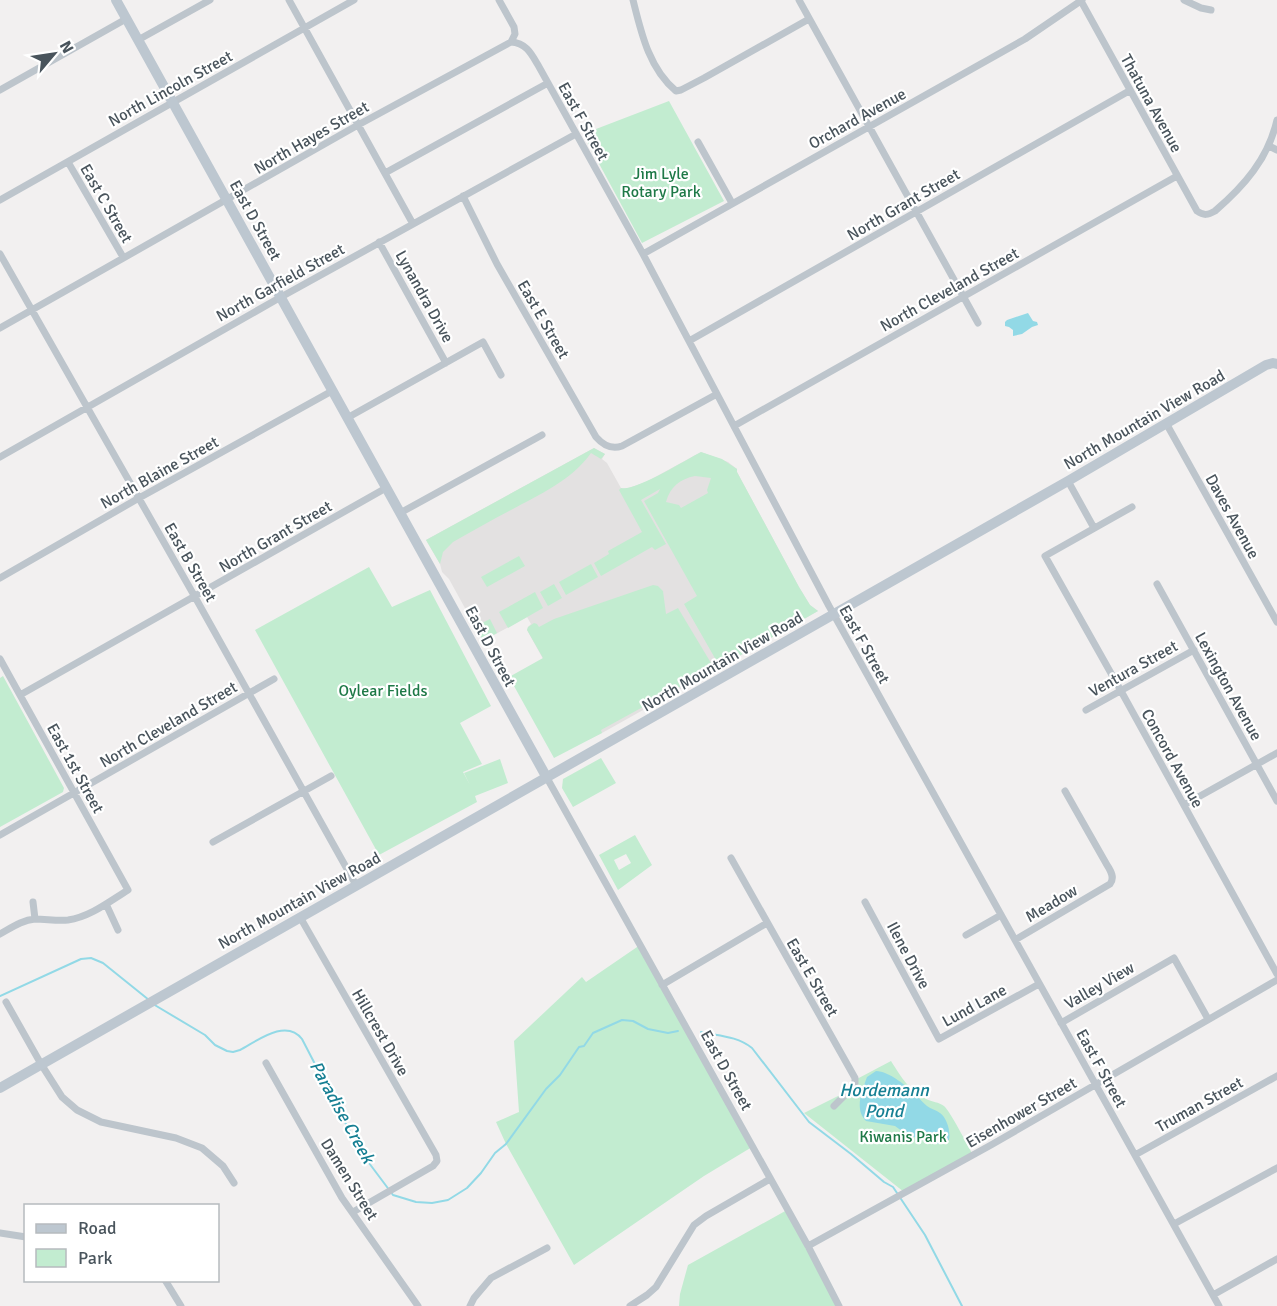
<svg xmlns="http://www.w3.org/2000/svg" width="1277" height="1306" font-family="Signika,sans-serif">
<rect width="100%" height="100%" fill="#f2f0f0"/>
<path fill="#e3e1e1" d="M 594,448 L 605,454 L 602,459 L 607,463 L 621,488 L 626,489 L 646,482 L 701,452 L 728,462 L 737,469 L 737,472 L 799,587 L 810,605 L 818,611 L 720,667 L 602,733 L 588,740 L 527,630 L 528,627 L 531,624 L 527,617 L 483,641 L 449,579 L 442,572 L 440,564 L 426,540 Z"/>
<path fill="#c2ecd0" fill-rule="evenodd" d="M 669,101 L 724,201 L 642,243 L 583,134 Z
M 594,448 L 605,454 L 601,459 L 591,453 C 572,480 539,495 511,510 C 492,520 472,531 453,542 L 443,552 L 440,564 L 426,540 Z
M 701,452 L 722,459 L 737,469 L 737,472 L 799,587 L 810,605 L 818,611 L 720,667 L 684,604 L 697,596 L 644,501 L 658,493 L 660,489 L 641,500 L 666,544 L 655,550 L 652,547 L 601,576 L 594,563 L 609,554 L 608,551 L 642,532 L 619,490 L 621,488 C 637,491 685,460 701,452 ZM 695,476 L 711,478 L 707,490 L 708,493 L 681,508 L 679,505 L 666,502 C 670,487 680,479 695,476 Z
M 519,556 L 525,566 L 487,587 L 481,577 Z
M 591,564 L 598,577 L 566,595 L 559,582 Z
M 369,567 L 392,607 L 430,590 L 491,706 L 460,723 L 482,764 L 463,772 L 470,785 L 464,773 L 500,759 L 508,783 L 475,796 L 477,802 L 379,855 L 255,630 Z
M 554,584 L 562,598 L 548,606 L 540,592 Z
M 653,585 L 658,586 L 663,591 L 666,614 L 678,608 L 714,668 L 601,730 L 602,733 L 554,758 L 509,677 L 543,658 L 527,630 L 528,627 L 534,623 L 537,624 L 539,627 L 554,619 Z
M 535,592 L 543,608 L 508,628 L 499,612 Z
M 477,614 L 482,623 L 490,619 L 497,633 L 483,641 L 470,618 Z
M 3,676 L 64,788 L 63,792 L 0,827 L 0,678 Z
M 601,758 L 616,783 L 573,807 L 562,788 L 563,779 Z
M 635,835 L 652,865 L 618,890 L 599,855 ZM 626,854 L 631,863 L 619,870 L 614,860 Z
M 640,945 L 752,1147 L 704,1176 L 574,1265 L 506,1144 L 496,1122 L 519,1112 L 514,1041 L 582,977 L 586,982 Z
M 891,1061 C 903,1080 907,1087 926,1099 C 932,1102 939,1102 944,1106 C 950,1111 968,1146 973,1155 L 904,1192 L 804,1113 L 850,1090 L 855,1080 Z
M 787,1210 L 839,1306 L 679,1306 L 680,1294 L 688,1265 Z"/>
<path fill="#92d9e6" d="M 1028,313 L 1033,321 L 1037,322 L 1038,325 L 1032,327 L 1022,334 L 1013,336 L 1013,330 L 1009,327 L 1005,326 L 1005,322 L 1007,320 Z
M 876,1071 C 889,1071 908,1087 917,1096 C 920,1099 923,1103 927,1106 C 931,1109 936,1110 940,1113 C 947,1118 951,1132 949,1140 L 938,1144 L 931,1143 L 906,1134 L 895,1126 L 866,1121 C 854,1109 862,1091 867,1077 Z"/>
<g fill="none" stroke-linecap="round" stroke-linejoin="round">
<path stroke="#92d9e6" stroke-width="2" d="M 0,996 L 81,959 L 91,958 L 103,963 L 149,1000
M 153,1004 L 205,1035 L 215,1045 L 227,1051 L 233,1052 L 240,1050 C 257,1041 286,1018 302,1039 L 360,1151 L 393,1195 L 416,1202 L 432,1203 L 448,1200 L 467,1188 L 481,1173 L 495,1153 L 506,1144 L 546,1089 L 560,1075 L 579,1047 L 584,1046 L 593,1033 L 622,1020 L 633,1021 L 648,1029 L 668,1033 L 678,1031
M 701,1032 C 719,1036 737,1036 752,1048 L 809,1122 L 851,1154 L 884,1182 L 893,1187 L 925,1235 L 962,1306"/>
<path stroke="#bdc5cc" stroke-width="7" d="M 289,0 L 413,224
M 499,0 L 514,27 L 515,34 L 511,42
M 633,0 C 641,32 649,69 676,91 L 681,90 L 704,78 L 809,19
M 799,0 L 978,323
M 1184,0 L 1201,8 L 1211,10
M 1081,1 L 1197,211 C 1204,216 1208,215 1215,211 C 1244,186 1268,159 1277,120
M 138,40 L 210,0
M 511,42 C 526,43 531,53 538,65 L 643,254 L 829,606 L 1219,1306
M 0,90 L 126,19
M 698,142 L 732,203
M 1269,146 L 1277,150
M 68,162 L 123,257
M 385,173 L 548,83
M 463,196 L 497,264 L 596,437 C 603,445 611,450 622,446 L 717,394
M 0,200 L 354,0
M 379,242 L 446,363
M 0,254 L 195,597 L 356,885
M 643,254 L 1025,39 L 1082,0
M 0,328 L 358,125 L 511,42
M 689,341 L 1129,91
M 347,418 L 483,342 L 501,375
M 1166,423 L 1277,622
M 734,426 L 1177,176
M 0,457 L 281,297 L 576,134
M 1068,481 L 1094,528
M 1132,507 L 1045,556 L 1121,691 L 1277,974
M 400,513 L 542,435
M 0,578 L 139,498 L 332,391
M 1157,584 L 1277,801
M 0,659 L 128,890 C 110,901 90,917 68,920 C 57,921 46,919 35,919 C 22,920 11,928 0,934
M 20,695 L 386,488
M 1086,710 L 1194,650
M 547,778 L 808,1246 L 839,1306
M 1184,805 L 1277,753
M 0,835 L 274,679
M 213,842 L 331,776
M 731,858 L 855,1078 L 855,1085 L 834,1106
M 33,902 L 35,919
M 865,902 L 939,1039 L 1039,984
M 106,904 L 118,930
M 300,917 L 436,1155 L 437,1161 L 433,1166 L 353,1212
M 966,935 L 1001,915
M 1015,940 L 1110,884 C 1115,878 1111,871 1107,865 L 1065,791
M 662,985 L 767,923
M 6,1002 L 41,1064 L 62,1097 L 77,1110 L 101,1122 L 176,1138 L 202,1148 L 223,1166 L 234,1183
M 1061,1023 L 1174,958 L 1208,1019
M 266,1063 L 342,1198 L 418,1306
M 1135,1155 L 1277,1076
M 1174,1224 L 1277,1168
M 0,1233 L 26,1237
M 808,1246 L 991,1145 L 1277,980
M 165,1280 L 181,1306
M 1213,1295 L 1277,1259
M 470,1306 L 474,1298 L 491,1278 L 547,1248
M 630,1306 L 647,1295 L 656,1287 L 694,1225 L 706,1216 L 770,1179"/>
<path stroke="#bdc7d0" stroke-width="10" d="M 116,0 L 547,778
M 0,1088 L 1068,481 L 1266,365 L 1273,363 L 1277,364"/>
</g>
<g text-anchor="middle" stroke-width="4.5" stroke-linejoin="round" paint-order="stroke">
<g font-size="16" fill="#49545c" stroke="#fff">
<text transform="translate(170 88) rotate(-29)" y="6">North Lincoln Street</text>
<text transform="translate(1152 103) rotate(61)" y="6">Thatuna Avenue</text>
<text transform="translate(857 118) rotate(-29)" y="6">Orchard Avenue</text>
<text transform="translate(584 121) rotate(61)" y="6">East F Street</text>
<text transform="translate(311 137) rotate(-30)" y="6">North Hayes Street</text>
<text transform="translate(107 203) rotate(60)" y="6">East C Street</text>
<text transform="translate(903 204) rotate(-30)" y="6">North Grant Street</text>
<text transform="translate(256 220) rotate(61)" y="6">East D Street</text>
<text transform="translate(280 282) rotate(-29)" y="6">North Garfield Street</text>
<text transform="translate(949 289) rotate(-29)" y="6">North Cleveland Street</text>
<text transform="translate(425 296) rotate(61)" y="6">Lynandra Drive</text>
<text transform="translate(544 319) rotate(60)" y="6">East E Street</text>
<text transform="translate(1144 419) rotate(-30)" y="6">North Mountain View Road</text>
<text transform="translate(159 472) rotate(-29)" y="6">North Blaine Street</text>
<text transform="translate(1233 516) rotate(61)" y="6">Daves Avenue</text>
<text transform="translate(275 536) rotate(-30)" y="6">North Grant Street</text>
<text transform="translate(191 562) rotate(60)" y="6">East B Street</text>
<text transform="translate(865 644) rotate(61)" y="6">East F Street</text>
<text transform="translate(491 646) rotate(62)" y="6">East D Street</text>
<text transform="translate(722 661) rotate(-30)" y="6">North Mountain View Road</text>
<text transform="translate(1133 668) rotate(-29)" y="6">Ventura Street</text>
<text transform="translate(1229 686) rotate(61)" y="6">Lexington Avenue</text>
<text transform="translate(168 724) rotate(-30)" y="6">North Cleveland Street</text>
<text transform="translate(1173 758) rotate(61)" y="6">Concord Avenue</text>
<text transform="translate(76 768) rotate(61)" y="6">East 1st Street</text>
<text transform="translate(299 900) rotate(-29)" y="6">North Mountain View Road</text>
<text transform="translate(1051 903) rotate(-31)" y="6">Meadow</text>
<text transform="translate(909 955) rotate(62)" y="6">Ilene Drive</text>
<text transform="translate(813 977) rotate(60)" y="6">East E Street</text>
<text transform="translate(1099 985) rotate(-30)" y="6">Valley View</text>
<text transform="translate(974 1005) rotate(-29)" y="6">Lund Lane</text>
<text transform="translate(381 1032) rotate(60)" y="6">Hillcrest Drive</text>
<text transform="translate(1102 1068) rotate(61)" y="6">East F Street</text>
<text transform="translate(727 1070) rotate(61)" y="6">East D Street</text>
<text transform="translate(1199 1104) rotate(-29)" y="6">Truman Street</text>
<text transform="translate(1021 1112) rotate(-30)" y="6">Eisenhower Street</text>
<text transform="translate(350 1179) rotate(58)" y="6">Damen Street</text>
</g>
<g font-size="16" fill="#1e7947" stroke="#fff">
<text x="661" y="179">Jim Lyle<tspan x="661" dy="18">Rotary Park</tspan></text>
<text x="383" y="696">Oylear Fields</text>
<text x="903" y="1142">Kiwanis Park</text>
</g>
<g font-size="18" font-style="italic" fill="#167f93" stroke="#fff">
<text x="884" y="1096">Hordemann<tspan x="884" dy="21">Pond</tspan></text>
<text transform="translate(342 1112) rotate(61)" y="6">Paradise Creek</text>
</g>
</g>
<rect x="24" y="1204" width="195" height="78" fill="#ffffff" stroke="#b6bbbe" stroke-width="1.5"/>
<rect x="36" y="1224" width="30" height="9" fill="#bdc7d0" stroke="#b6bbbe" stroke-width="1.5"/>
<text x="78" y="1234" font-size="18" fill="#49545c">Road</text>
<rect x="36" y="1249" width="30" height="18" fill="#c2ecd0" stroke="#b6bbbe" stroke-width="1.5"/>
<text x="78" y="1264" font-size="18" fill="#49545c">Park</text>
<g transform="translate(54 54) rotate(61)" stroke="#ffffff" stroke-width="4.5" paint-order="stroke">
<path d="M0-4.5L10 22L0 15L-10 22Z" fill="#49545c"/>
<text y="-9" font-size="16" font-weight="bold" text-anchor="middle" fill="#49545c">N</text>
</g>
</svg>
